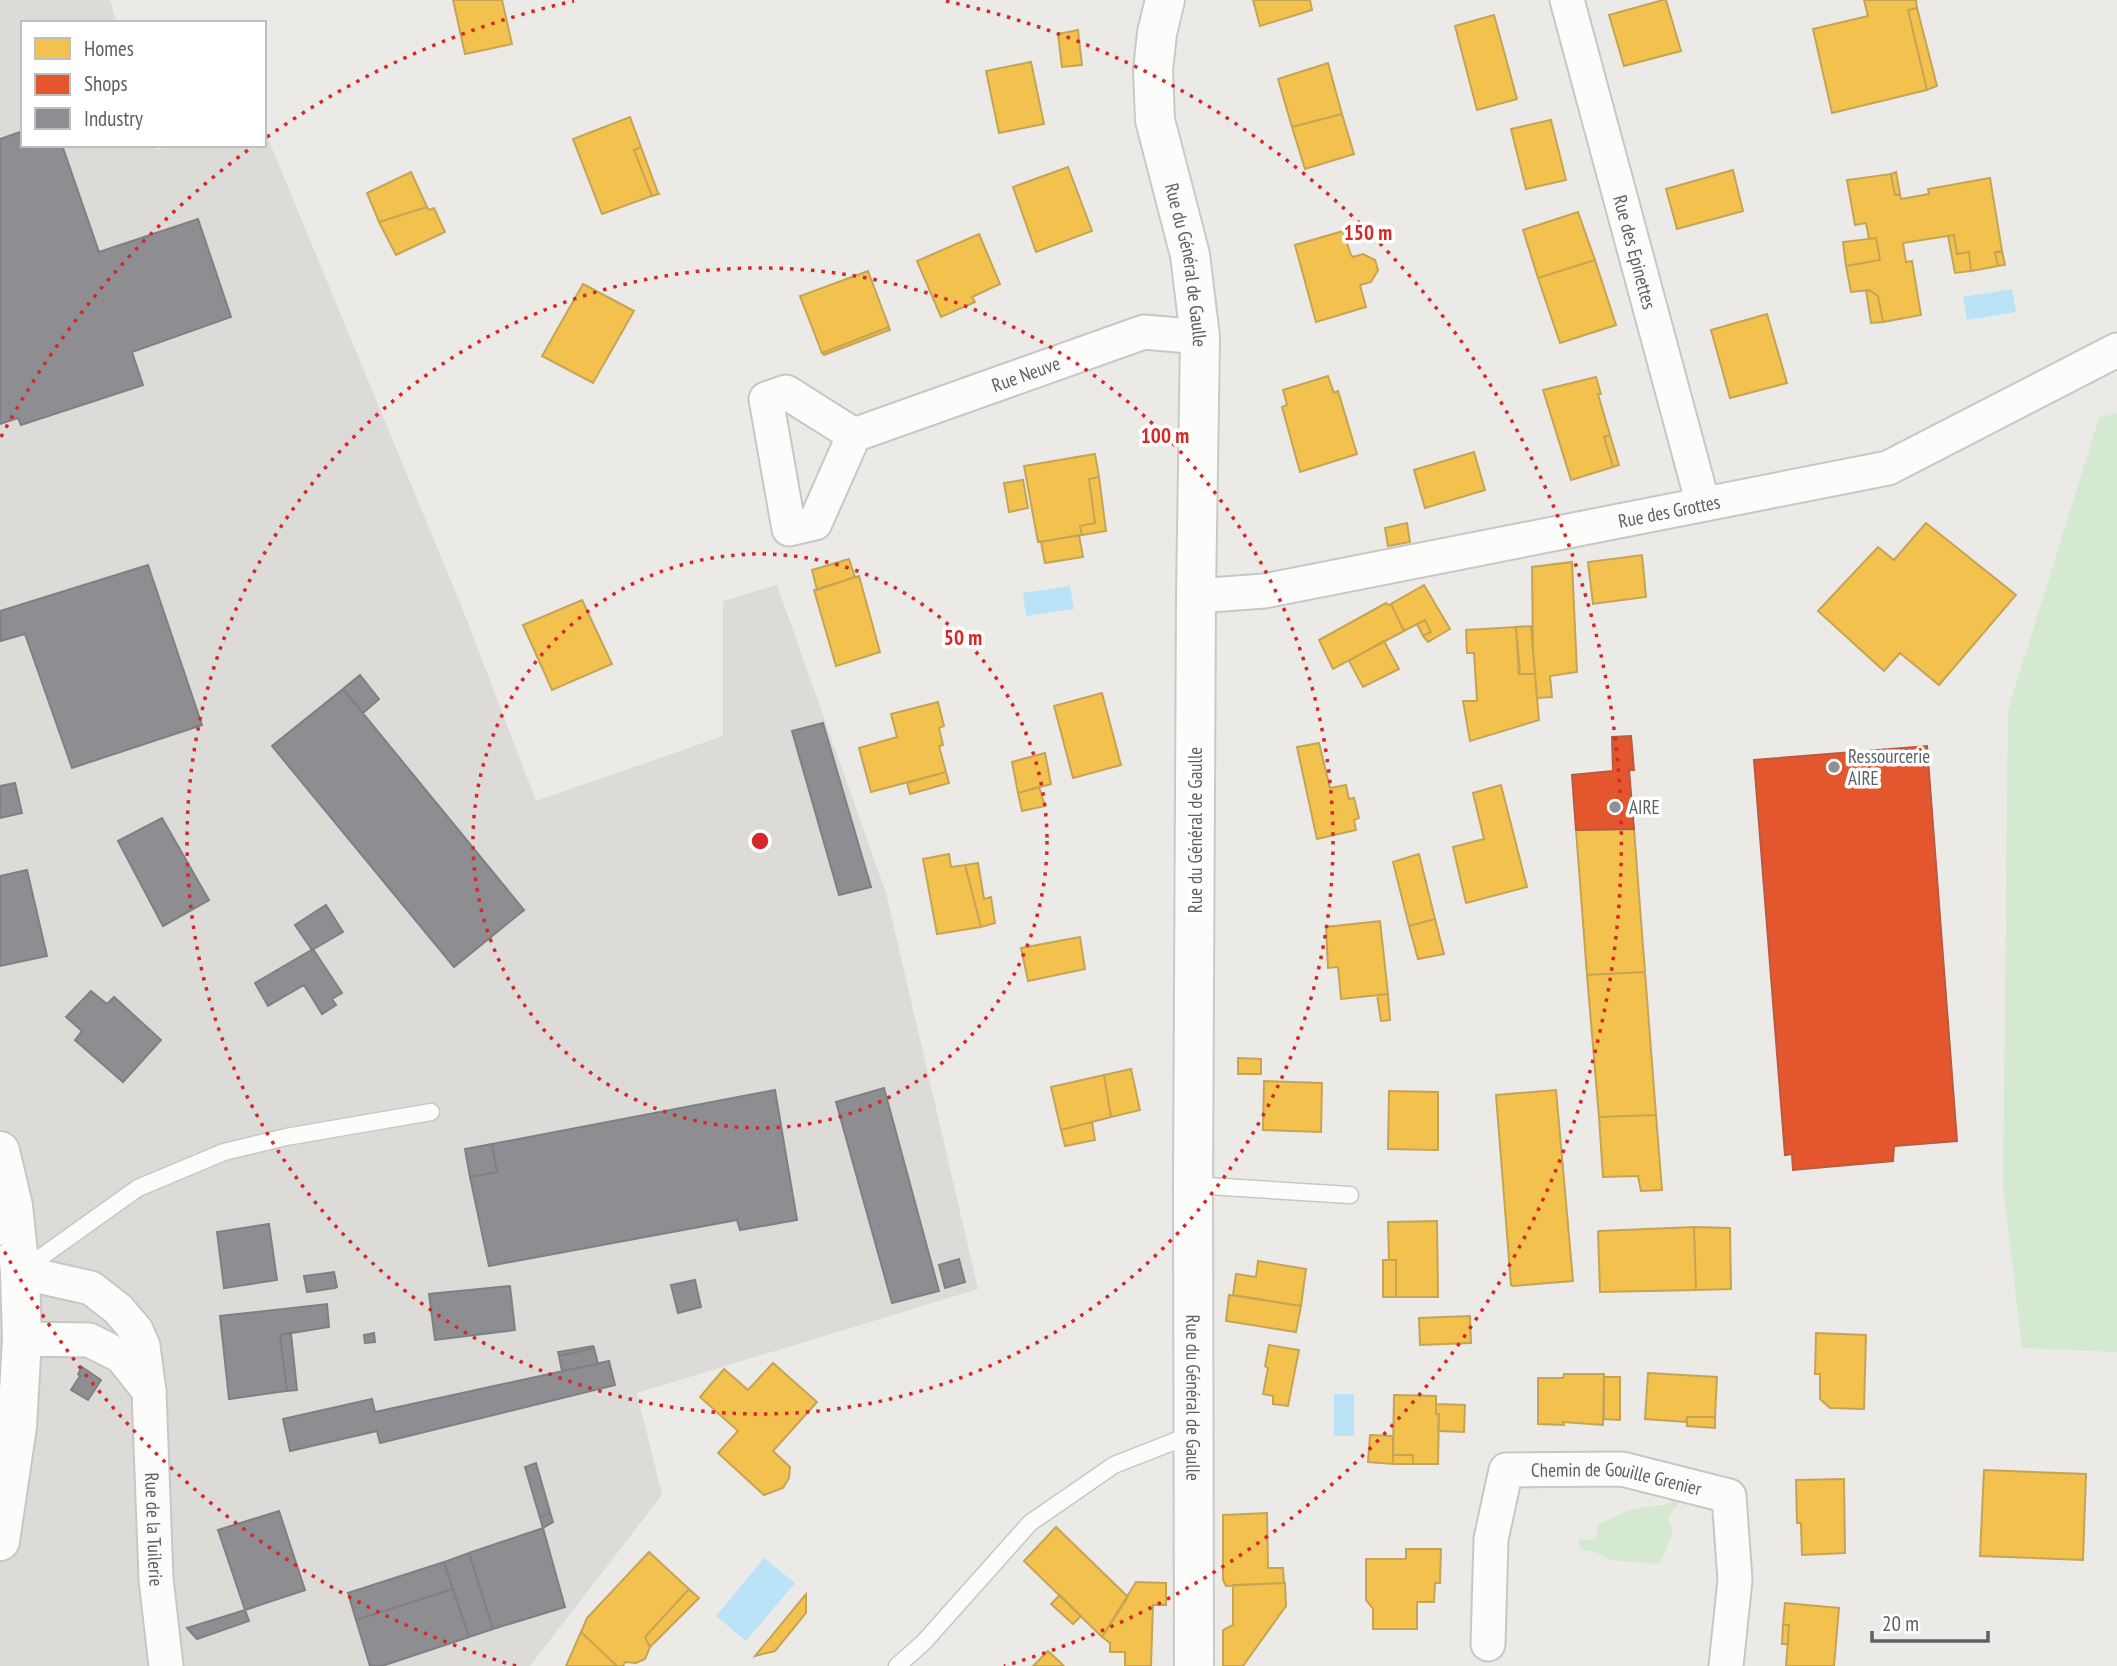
<svg xmlns="http://www.w3.org/2000/svg" width="2117" height="1666" font-family="'PT Sans Narrow',sans-serif">
<rect width="100%" height="100%" fill="#eceae6"/>
<path fill="#dddbd7" d="M 0,0 L 110,0 L 117,23 L 23,23 L 23,145 L 156,145 L 158,150 L 170,145 L 264,145 L 264,129 L 463,610 L 536,801 L 723,736 L 723,601 L 777,585 L 886,893 L 978,1289 L 637,1393 L 662,1495 L 530,1666 L 0,1666 Z"/>
<path fill="#d5e9d0" d="M 2117,413 L 2117,1352 L 2022,1348 L 2003,1185 L 2008,710 L 2099,418 Z
M 1675,1494 L 1686,1494 L 1668,1517 L 1673,1532 L 1660,1564 L 1609,1560 L 1598,1553 L 1580,1549 L 1579,1539 L 1595,1540 L 1599,1524 C 1625,1511 1637,1506 1667,1505 Z"/>
<path fill="#bae3f8" d="M 2012,289 L 2016,312 L 1967,320 L 1963,297 Z
M 1070,586 L 1074,609 L 1026,616 L 1023,593 Z
M 1334,1394 L 1354,1394 L 1354,1436 L 1334,1436 Z
M 764,1558 L 795,1583 L 746,1641 L 716,1616 Z"/>
<path fill="#f2c14e" stroke="#c5a455" stroke-width="2" d="M 453,0 L 502,0 L 512,44 L 465,54 Z
M 1253,0 L 1310,0 L 1312,10 L 1260,26 Z
M 1663,0 L 1666,0 L 1681,51 L 1624,66 L 1609,15 Z
M 1864,0 L 1916,0 L 1917,8 L 1908,10 L 1927,90 L 1832,113 L 1813,29 L 1868,16 Z
M 1917,8 L 1937,86 L 1927,90 L 1908,10 Z
M 1494,15 L 1517,99 L 1477,110 L 1455,26 Z
M 1078,30 L 1082,65 L 1062,67 L 1058,34 Z
M 1031,62 L 1044,124 L 999,133 L 986,71 Z
M 1328,63 L 1342,114 L 1292,127 L 1278,79 Z
M 1342,114 L 1354,154 L 1305,169 L 1292,127 Z
M 630,117 L 641,147 L 634,150 L 652,196 L 602,214 L 573,139 Z
M 1551,120 L 1566,180 L 1526,189 L 1511,129 Z
M 641,147 L 658,193 L 659,194 L 652,196 L 634,150 Z
M 1068,167 L 1092,231 L 1036,252 L 1013,187 Z
M 1733,170 L 1743,211 L 1677,229 L 1666,189 Z
M 411,172 L 427,207 L 379,222 L 367,193 Z
M 1896,172 L 1900,194 L 1895,195 L 1891,174 Z
M 1891,174 L 1895,195 L 1900,194 L 1901,199 L 1929,194 L 1928,189 L 1990,178 L 2002,251 L 1995,252 L 1998,266 L 1971,271 L 1969,252 L 1957,254 L 1954,235 L 1903,243 L 1906,262 L 1912,261 L 1921,315 L 1883,322 L 1878,296 L 1869,290 L 1851,292 L 1846,266 L 1880,260 L 1876,238 L 1869,239 L 1866,223 L 1855,225 L 1847,180 Z
M 427,207 L 429,210 L 434,208 L 445,232 L 396,255 L 379,222 Z
M 1578,212 L 1595,260 L 1538,278 L 1523,230 Z
M 1343,231 L 1351,255 L 1353,257 L 1363,254 L 1375,260 L 1378,270 L 1371,282 L 1360,285 L 1366,307 L 1316,322 L 1295,245 Z
M 979,234 L 1000,284 L 972,297 L 975,302 L 941,317 L 917,261 Z
M 1954,235 L 1957,254 L 1969,252 L 1971,271 L 1955,273 L 1948,236 Z
M 1876,238 L 1880,260 L 1846,266 L 1843,242 Z
M 2002,251 L 2005,265 L 1998,266 L 1995,252 Z
M 1595,260 L 1616,325 L 1560,343 L 1538,278 Z
M 868,271 L 889,327 L 822,353 L 800,296 Z
M 583,284 L 634,311 L 593,383 L 542,356 Z
M 1866,290 L 1869,290 L 1878,296 L 1883,322 L 1871,323 Z
M 1767,314 L 1787,383 L 1730,398 L 1711,330 Z
M 889,327 L 890,330 L 824,355 L 822,353 Z
M 1328,376 L 1334,393 L 1338,391 L 1357,454 L 1300,472 L 1282,407 L 1287,405 L 1283,390 Z
M 1596,377 L 1601,394 L 1598,394 L 1610,435 L 1604,437 L 1613,467 L 1571,480 L 1543,390 Z
M 1610,435 L 1619,465 L 1613,467 L 1604,437 Z
M 1474,452 L 1485,490 L 1425,508 L 1414,470 Z
M 1095,454 L 1099,477 L 1089,479 L 1095,523 L 1080,526 L 1082,535 L 1038,542 L 1024,466 Z
M 1099,477 L 1106,531 L 1082,535 L 1080,526 L 1095,523 L 1089,479 Z
M 1023,480 L 1028,508 L 1009,512 L 1004,483 Z
M 1407,523 L 1410,542 L 1388,546 L 1385,528 Z
M 1926,523 L 2016,595 L 1939,685 L 1900,653 L 1884,671 L 1818,611 L 1878,547 L 1894,560 Z
M 1079,535 L 1083,557 L 1045,563 L 1041,542 Z
M 1642,555 L 1646,597 L 1593,604 L 1588,562 Z
M 849,559 L 855,577 L 817,590 L 812,570 Z
M 1572,562 L 1577,672 L 1550,676 L 1552,697 L 1537,698 L 1533,650 L 1532,567 Z
M 859,576 L 880,652 L 836,666 L 814,590 Z
M 1424,585 L 1450,629 L 1428,642 L 1423,636 L 1431,632 L 1425,620 L 1404,631 L 1391,604 Z
M 582,600 L 612,664 L 552,690 L 523,625 Z
M 1386,603 L 1389,605 L 1391,604 L 1404,631 L 1333,669 L 1319,640 Z
M 1425,620 L 1431,632 L 1423,636 L 1417,624 Z
M 1531,626 L 1535,674 L 1520,674 L 1516,627 Z
M 1516,627 L 1519,674 L 1535,674 L 1539,720 L 1470,741 L 1463,701 L 1477,701 L 1474,653 L 1467,653 L 1466,630 Z
M 1384,641 L 1399,669 L 1363,687 L 1349,661 Z
M 1102,693 L 1121,765 L 1073,778 L 1054,706 Z
M 938,702 L 944,726 L 939,728 L 943,745 L 939,746 L 946,772 L 871,792 L 859,748 L 897,737 L 891,714 Z
M 1319,743 L 1330,788 L 1346,785 L 1349,799 L 1354,798 L 1359,818 L 1354,820 L 1356,830 L 1317,839 L 1297,747 Z
M 1045,753 L 1051,784 L 1018,793 L 1012,762 Z
M 946,772 L 949,783 L 910,794 L 907,783 Z
M 1501,785 L 1527,887 L 1466,903 L 1453,847 L 1484,839 L 1473,793 Z
M 1039,787 L 1045,806 L 1022,811 L 1018,793 Z
M 1634,829 L 1645,972 L 1587,975 L 1576,830 Z
M 949,854 L 951,867 L 965,865 L 981,927 L 937,934 L 923,859 Z
M 1419,854 L 1435,919 L 1409,926 L 1393,862 Z
M 978,863 L 984,899 L 991,897 L 995,923 L 981,927 L 965,865 Z
M 1435,919 L 1444,954 L 1418,959 L 1409,926 Z
M 1380,921 L 1388,994 L 1341,999 L 1338,967 L 1328,968 L 1326,927 Z
M 1080,937 L 1085,969 L 1028,981 L 1021,948 Z
M 1645,972 L 1656,1115 L 1599,1117 L 1587,975 Z
M 1388,994 L 1390,1020 L 1381,1021 L 1377,995 Z
M 1238,1058 L 1261,1059 L 1261,1074 L 1238,1074 Z
M 1131,1069 L 1140,1110 L 1111,1117 L 1104,1075 Z
M 1104,1075 L 1111,1117 L 1061,1130 L 1051,1087 Z
M 1264,1081 L 1322,1083 L 1321,1132 L 1263,1130 Z
M 1556,1090 L 1573,1281 L 1513,1286 L 1511,1285 L 1496,1095 Z
M 1389,1091 L 1438,1092 L 1438,1150 L 1388,1149 Z
M 1656,1115 L 1662,1190 L 1641,1191 L 1638,1176 L 1603,1177 L 1599,1117 Z
M 1092,1122 L 1095,1140 L 1065,1146 L 1061,1130 Z
M 1437,1221 L 1438,1297 L 1396,1297 L 1396,1260 L 1389,1260 L 1388,1222 Z
M 1694,1227 L 1730,1228 L 1731,1289 L 1696,1290 Z
M 1694,1227 L 1696,1290 L 1600,1292 L 1598,1232 L 1599,1231 Z
M 1383,1260 L 1396,1260 L 1396,1297 L 1383,1297 Z
M 1258,1261 L 1306,1269 L 1301,1306 L 1233,1295 L 1236,1274 L 1256,1277 Z
M 1229,1295 L 1301,1306 L 1296,1332 L 1226,1321 Z
M 1470,1316 L 1471,1343 L 1420,1345 L 1419,1318 Z
M 1816,1333 L 1866,1335 L 1864,1409 L 1830,1408 L 1820,1399 L 1820,1374 L 1815,1374 Z
M 1269,1345 L 1299,1350 L 1288,1406 L 1273,1404 L 1273,1396 L 1263,1394 L 1268,1368 L 1265,1366 Z
M 773,1363 L 817,1402 L 773,1451 L 790,1467 L 789,1478 L 783,1488 L 764,1495 L 718,1453 L 738,1431 L 700,1397 L 724,1369 L 748,1390 Z
M 1648,1373 L 1717,1377 L 1715,1417 L 1687,1417 L 1686,1422 L 1645,1419 Z
M 1564,1374 L 1604,1374 L 1603,1425 L 1563,1422 L 1564,1425 L 1538,1424 L 1538,1378 L 1563,1378 Z
M 1604,1377 L 1620,1377 L 1620,1420 L 1604,1419 Z
M 1394,1395 L 1436,1396 L 1436,1414 L 1439,1414 L 1438,1464 L 1413,1464 L 1413,1455 L 1393,1455 Z
M 1436,1404 L 1465,1405 L 1464,1432 L 1438,1431 L 1439,1414 L 1436,1414 Z
M 1687,1417 L 1715,1417 L 1715,1428 L 1687,1426 Z
M 1370,1435 L 1393,1436 L 1393,1464 L 1368,1462 Z
M 1393,1455 L 1413,1455 L 1413,1464 L 1393,1464 Z
M 1984,1470 L 2086,1474 L 2083,1560 L 1980,1556 Z
M 1844,1479 L 1845,1553 L 1802,1555 L 1801,1523 L 1797,1523 L 1796,1480 Z
M 1267,1513 L 1268,1568 L 1283,1568 L 1284,1583 L 1226,1586 L 1223,1580 L 1223,1515 Z
M 1056,1527 L 1128,1597 L 1102,1637 L 1024,1561 Z
M 1406,1549 L 1441,1549 L 1440,1583 L 1435,1583 L 1434,1602 L 1417,1602 L 1417,1629 L 1373,1629 L 1373,1609 L 1366,1600 L 1366,1559 L 1406,1559 Z
M 649,1552 L 689,1589 L 645,1637 L 650,1647 L 645,1659 L 636,1663 L 625,1662 L 623,1666 L 617,1666 L 581,1632 L 587,1618 Z
M 1136,1582 L 1166,1583 L 1166,1605 L 1153,1605 L 1151,1666 L 1125,1666 L 1125,1652 L 1110,1652 L 1110,1643 L 1102,1637 Z
M 1285,1583 L 1286,1606 L 1243,1666 L 1223,1666 L 1223,1630 L 1233,1625 L 1233,1585 Z
M 689,1589 L 699,1598 L 650,1647 L 645,1637 Z
M 806,1594 L 806,1613 L 775,1651 L 755,1656 Z
M 1060,1595 L 1081,1616 L 1073,1624 L 1051,1604 Z
M 1785,1603 L 1839,1608 L 1834,1666 L 1786,1666 L 1789,1625 L 1783,1625 Z
M 1783,1625 L 1789,1625 L 1788,1644 L 1782,1644 Z
M 581,1632 L 617,1666 L 566,1666 Z
M 1048,1651 L 1064,1666 L 1033,1666 Z"/>
<path fill="#e4572e" stroke="#bb5a3e" stroke-width="2" d="M 1631,736 L 1634,770 L 1629,770 L 1634,829 L 1576,830 L 1572,775 L 1613,771 L 1612,737 Z
M 1927,746 L 1957,1141 L 1894,1146 L 1893,1161 L 1793,1170 L 1792,1154 L 1785,1155 L 1754,760 Z"/>
<path fill="#8d8d92" stroke="#7e8084" stroke-width="2" d="M 23,131 L 23,145 L 62,145 L 99,252 L 198,219 L 231,317 L 132,352 L 143,385 L 21,425 L 18,418 L 0,424 L 0,139 Z
M 148,565 L 202,725 L 72,768 L 25,634 L 1,641 L 0,611 Z
M 360,675 L 379,699 L 363,713 L 343,689 Z
M 343,689 L 524,910 L 454,967 L 272,746 Z
M 823,723 L 871,887 L 839,895 L 792,731 Z
M 15,783 L 22,813 L 0,818 L 0,786 Z
M 162,818 L 209,900 L 163,926 L 118,841 Z
M 27,870 L 47,956 L 0,966 L 0,876 Z
M 326,905 L 343,932 L 312,950 L 295,925 Z
M 313,949 L 342,993 L 332,999 L 336,1005 L 322,1014 L 304,985 L 268,1006 L 255,983 Z
M 91,991 L 107,1004 L 114,997 L 161,1040 L 123,1082 L 75,1040 L 82,1031 L 66,1017 Z
M 884,1088 L 939,1291 L 892,1303 L 836,1102 Z
M 775,1090 L 797,1220 L 740,1230 L 737,1220 L 489,1266 L 470,1177 L 497,1172 L 492,1144 Z
M 492,1144 L 497,1172 L 470,1177 L 465,1149 Z
M 269,1224 L 277,1280 L 224,1288 L 217,1232 Z
M 959,1259 L 965,1282 L 945,1288 L 939,1265 Z
M 334,1272 L 337,1287 L 335,1288 L 307,1292 L 304,1276 Z
M 695,1280 L 701,1307 L 678,1313 L 671,1285 Z
M 510,1286 L 515,1330 L 435,1340 L 429,1294 Z
M 327,1304 L 329,1327 L 280,1335 L 287,1391 L 229,1399 L 220,1316 Z
M 291,1333 L 297,1390 L 287,1391 L 280,1335 Z
M 374,1333 L 375,1342 L 365,1343 L 364,1335 Z
M 593,1346 L 594,1348 L 559,1356 L 558,1352 Z
M 594,1348 L 598,1364 L 562,1371 L 559,1356 Z
M 609,1361 L 615,1385 L 380,1443 L 377,1431 L 290,1451 L 283,1419 L 372,1399 L 375,1412 Z
M 82,1367 L 101,1380 L 88,1400 L 71,1390 L 80,1376 L 78,1374 Z
M 536,1463 L 550,1512 L 540,1518 L 525,1467 Z
M 279,1511 L 305,1590 L 245,1610 L 218,1530 Z
M 550,1512 L 553,1522 L 543,1528 L 540,1518 Z
M 543,1528 L 565,1607 L 493,1629 L 469,1553 Z
M 469,1553 L 493,1629 L 469,1637 L 444,1562 Z
M 444,1562 L 453,1589 L 356,1620 L 348,1593 Z
M 453,1589 L 469,1637 L 382,1666 L 370,1666 L 356,1620 Z
M 245,1610 L 249,1621 L 197,1639 L 187,1628 Z"/>
<g fill="none" stroke-linecap="round" stroke-linejoin="round">
<defs>
<path id="service" d="M 1193,1185 L 1350,1195
M 23,1270 L 138,1188 L 224,1152 L 286,1137 L 431,1112
M 897,1666 L 924,1642 L 1030,1523 L 1114,1465 L 1193,1434"/>
<g id="minor">
<path id="s1" d="M 1567,0 L 1703,504"/>
<path id="s2" d="M 854,435 L 786,392 L 766,399 L 789,529 L 815,523 L 854,435 L 1144,332 L 1200,337"/>
<path id="s3" d="M 1196,596 L 1264,591 L 1888,468 L 2117,350"/>
<path id="s4" d="M 20,1272 L 91,1288 L 118,1309 L 136,1330 L 143,1346 L 149,1391 L 156,1579 L 166,1666"/>
<path d="M 22,1339 L 89,1340 L 121,1356 L 149,1391"/>
<path id="s5" d="M 1488,1644 L 1491,1539 L 1506,1470 L 1622,1469 L 1729,1496 L 1735,1580 L 1726,1666"/>
</g>
<path id="tertiary" d="M 0,1151 L 13,1206 L 20,1272 L 22,1339 L 17,1426 L 0,1541"/>
<g id="secondary">
<path id="s6" d="M 1165,0 L 1157,33 L 1153,70 L 1155,120 L 1190,255 L 1200,337 L 1196,596 L 1193,1185 L 1194,1666"/>
</g>
</defs>
<use href="#service" stroke="#c7c7c7" stroke-width="19"/>
<use href="#minor" stroke="#c7c7c7" stroke-width="37"/>
<use href="#tertiary" stroke="#c7c7c7" stroke-width="42"/>
<use href="#secondary" stroke="#c8c9c9" stroke-width="42"/>
<use href="#service" stroke="#fcfcfb" stroke-width="16"/>
<use href="#minor" stroke="#fcfcfb" stroke-width="33"/>
<use href="#tertiary" stroke="#fcfcfb" stroke-width="38"/>
<use href="#secondary" stroke="#fcfcfb" stroke-width="38"/>
</g>
<g fill="none" stroke="#d62828" stroke-width="3.5" stroke-dasharray="3.5 7">
<circle cx="760" cy="841" r="287"/>
<circle cx="760" cy="841" r="573"/>
<path d="M516 1666A860 860 0 0 1 1 1245M1 437A860 860 0 0 1 248 150M267 137A860 860 0 0 1 574 1M946 1A860 860 0 0 1 1004 1666"/>
</g>
<g fill="#8e9192" stroke="#fff" stroke-width="2.5">
<circle cx="1834" cy="767" r="7"/>
<circle cx="1615" cy="807" r="7"/>
</g>
<g text-anchor="middle" stroke-width="7" stroke-linejoin="round" paint-order="stroke">
<g font-size="19" fill="#5b6165" stroke="#fff">
<text dy="7" stroke="none"><textPath href="#s1" startOffset="261">Rue des Epinettes</textPath></text>
<text dy="7" stroke="none"><textPath href="#s6" startOffset="270">Rue du Général de Gaulle</textPath></text>
<text dy="7" stroke="none"><textPath href="#s2" startOffset="539">Rue Neuve</textPath></text>
<text dy="7" stroke="none"><textPath href="#s3" startOffset="481">Rue des Grottes</textPath></text>
<text transform="translate(1195 830) rotate(-90)" y="7">Rue du Général de Gaulle</text>
<text dy="7" stroke="none"><textPath href="#s6" startOffset="1404">Rue du Général de Gaulle</textPath></text>
<text dy="7" stroke="none"><textPath href="#s5" startOffset="287">Chemin de Gouille Grenier</textPath></text>
<text dy="7" stroke="none"><textPath href="#s4" startOffset="336">Rue de la Tuilerie</textPath></text>
</g>
<g font-size="19" fill="#5b6165" stroke="#fff" text-anchor="start">
<text x="1848" y="763">Ressourcerie<tspan x="1848" dy="22">AIRE</tspan></text>
<text x="1629" y="814">AIRE</text>
</g>
</g>
<circle cx="760" cy="841" r="10" fill="#d62828" stroke="#fff" stroke-width="3.5"/>
<g font-size="21" text-anchor="middle" font-weight="bold" fill="#d62828" stroke="#fff" stroke-width="7" stroke-linejoin="round" paint-order="stroke">
<text x="1368" y="240">150 m</text>
<text x="1165" y="443">100 m</text>
<text x="963" y="645">50 m</text>
</g>
<rect x="21" y="21" width="245" height="126" fill="#ffffff" stroke="#bdc0c1" stroke-width="2"/>
<rect x="35" y="38" width="35" height="21" fill="#f2c14e" stroke="#bdc0c1" stroke-width="2"/>
<text x="84" y="56" font-size="21" fill="#5b6165">Homes</text>
<rect x="35" y="74" width="35" height="21" fill="#e4572e" stroke="#bdc0c1" stroke-width="2"/>
<text x="84" y="91" font-size="21" fill="#5b6165">Shops</text>
<rect x="35" y="108" width="35" height="21" fill="#8d8d92" stroke="#bdc0c1" stroke-width="2"/>
<text x="84" y="126" font-size="21" fill="#5b6165">Industry</text>
<path d="M1872 1631v10h116v-10" fill="none" stroke="#5b6165" stroke-width="3.5"/>
<text x="1882" y="1631" font-size="21" fill="#5b6165" stroke="#ffffff" stroke-width="5" paint-order="stroke">20 m</text>
</svg>
